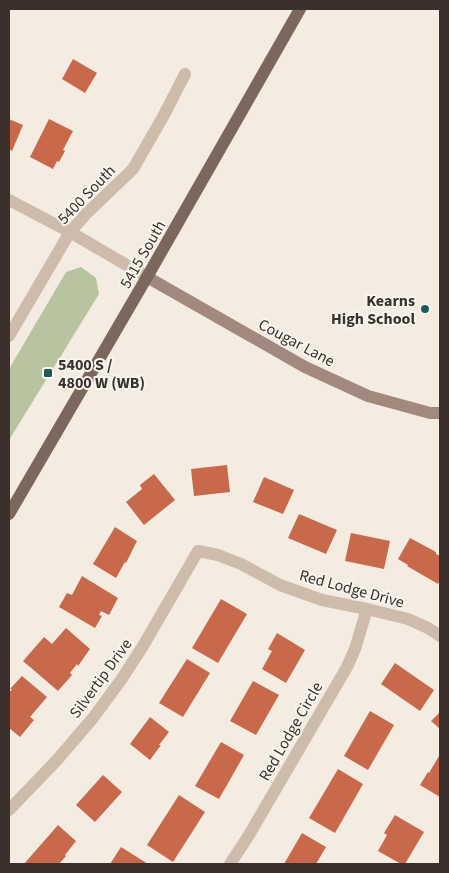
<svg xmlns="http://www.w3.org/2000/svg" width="449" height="873" font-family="'Source Sans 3',sans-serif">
<rect width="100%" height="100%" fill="#f4ebe1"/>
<path fill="#b8c4a0" d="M 81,267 L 96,278 L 99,294 L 9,440 L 9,369 L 66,272 Z"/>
<path fill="#c8694b" d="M 73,59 L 97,73 L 85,93 L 62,79 Z
M 9,119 L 23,125 L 12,151 L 9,149 Z
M 49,119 L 73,131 L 63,150 L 65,151 L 59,162 L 57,161 L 53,169 L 30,157 Z
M 227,465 L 230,492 L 194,496 L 191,469 Z
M 154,474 L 175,500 L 144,525 L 126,502 L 142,489 L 140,485 Z
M 264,477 L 294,490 L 283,514 L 253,502 Z
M 299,514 L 337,530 L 326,554 L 288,538 Z
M 115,527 L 137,541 L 126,563 L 125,562 L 116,578 L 93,564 Z
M 351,533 L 390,541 L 384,569 L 345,561 Z
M 410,538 L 436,552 L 436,554 L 440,556 L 440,579 L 438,584 L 407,566 L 408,565 L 398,559 Z
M 82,576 L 118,598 L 109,615 L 101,611 L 99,615 L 102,616 L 95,628 L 59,607 L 67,593 L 72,595 Z
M 221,599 L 247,614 L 218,663 L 192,648 Z
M 66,628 L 90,649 L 78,666 L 77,664 L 70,673 L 72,675 L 58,691 L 23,661 L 44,637 L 52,644 Z
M 277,633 L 305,650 L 286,683 L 262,669 L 272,651 L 268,649 Z
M 187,659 L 210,673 L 183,717 L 159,703 Z
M 395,663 L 434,690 L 420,711 L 381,684 Z
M 22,676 L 47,697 L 30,717 L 34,720 L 20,737 L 9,728 L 9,693 L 12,689 L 10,689 Z
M 253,681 L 279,695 L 256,735 L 230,721 Z
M 370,711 L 394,725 L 368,770 L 344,756 Z
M 440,712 L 440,729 L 431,721 Z
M 150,717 L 169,732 L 159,745 L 161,745 L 150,760 L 130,744 Z
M 221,742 L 244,755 L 219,799 L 195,786 Z
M 439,756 L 440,757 L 440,797 L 420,785 L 428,772 L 429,773 Z
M 338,769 L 363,784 L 335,833 L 309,818 Z
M 103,775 L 122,792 L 95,822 L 76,805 Z
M 179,795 L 205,812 L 173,862 L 147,845 Z
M 395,815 L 424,832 L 405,864 L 401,864 L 378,851 L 387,835 L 384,833 Z
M 58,825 L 76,841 L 65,855 L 66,856 L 59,864 L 24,864 Z
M 302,833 L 326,847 L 316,864 L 284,864 Z
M 121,847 L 148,864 L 110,864 Z"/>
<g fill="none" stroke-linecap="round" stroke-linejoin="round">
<path stroke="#cdbbac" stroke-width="12" d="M 9,200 L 70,232 L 147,277
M 9,336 L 70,232 L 87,213 L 133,169 L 164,115 L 185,74
M 9,810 L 57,760 L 93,718 L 121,680 L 143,646 L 198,551 L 218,555 L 241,564 L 280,585 L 322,600 L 367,609 L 408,619 L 428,628 L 440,636
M 230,864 L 249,835 L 347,667 L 355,649 L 367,609"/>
<path stroke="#a18a7d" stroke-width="12" d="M 147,277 L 305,367 L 368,396 L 430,413 L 440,413"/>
<path stroke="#7d675c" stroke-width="12" d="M 9,514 L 147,277 L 300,9"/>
</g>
<g fill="#1f5a5e" stroke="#fbf5ee" stroke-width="2">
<circle cx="425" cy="309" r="5"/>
<rect x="43" y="368" width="10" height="10" rx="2.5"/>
</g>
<g text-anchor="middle" stroke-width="4" stroke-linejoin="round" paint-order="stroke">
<g font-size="16" fill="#3b302b" stroke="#fbf5ee">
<text transform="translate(86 194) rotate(-46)" y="6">5400 South</text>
<text transform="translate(142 254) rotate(-60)" y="6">5415 South</text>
<text transform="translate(297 342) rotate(28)" y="6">Cougar Lane</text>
<text transform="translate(352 588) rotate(15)" y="6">Red Lodge Drive</text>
<text transform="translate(100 678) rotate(-54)" y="6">Silvertip Drive</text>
<text transform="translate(290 731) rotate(-60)" y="6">Red Lodge Circle</text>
</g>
<g font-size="16" font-weight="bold" fill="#3b302b" stroke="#fbf5ee" text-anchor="end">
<text x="415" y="306">Kearns<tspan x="415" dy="18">High School</tspan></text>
<text x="58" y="370" text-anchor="start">5400 S /<tspan x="58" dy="18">4800 W (WB)</tspan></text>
</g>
</g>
<rect width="449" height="873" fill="none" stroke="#3b302b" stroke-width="20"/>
</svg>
